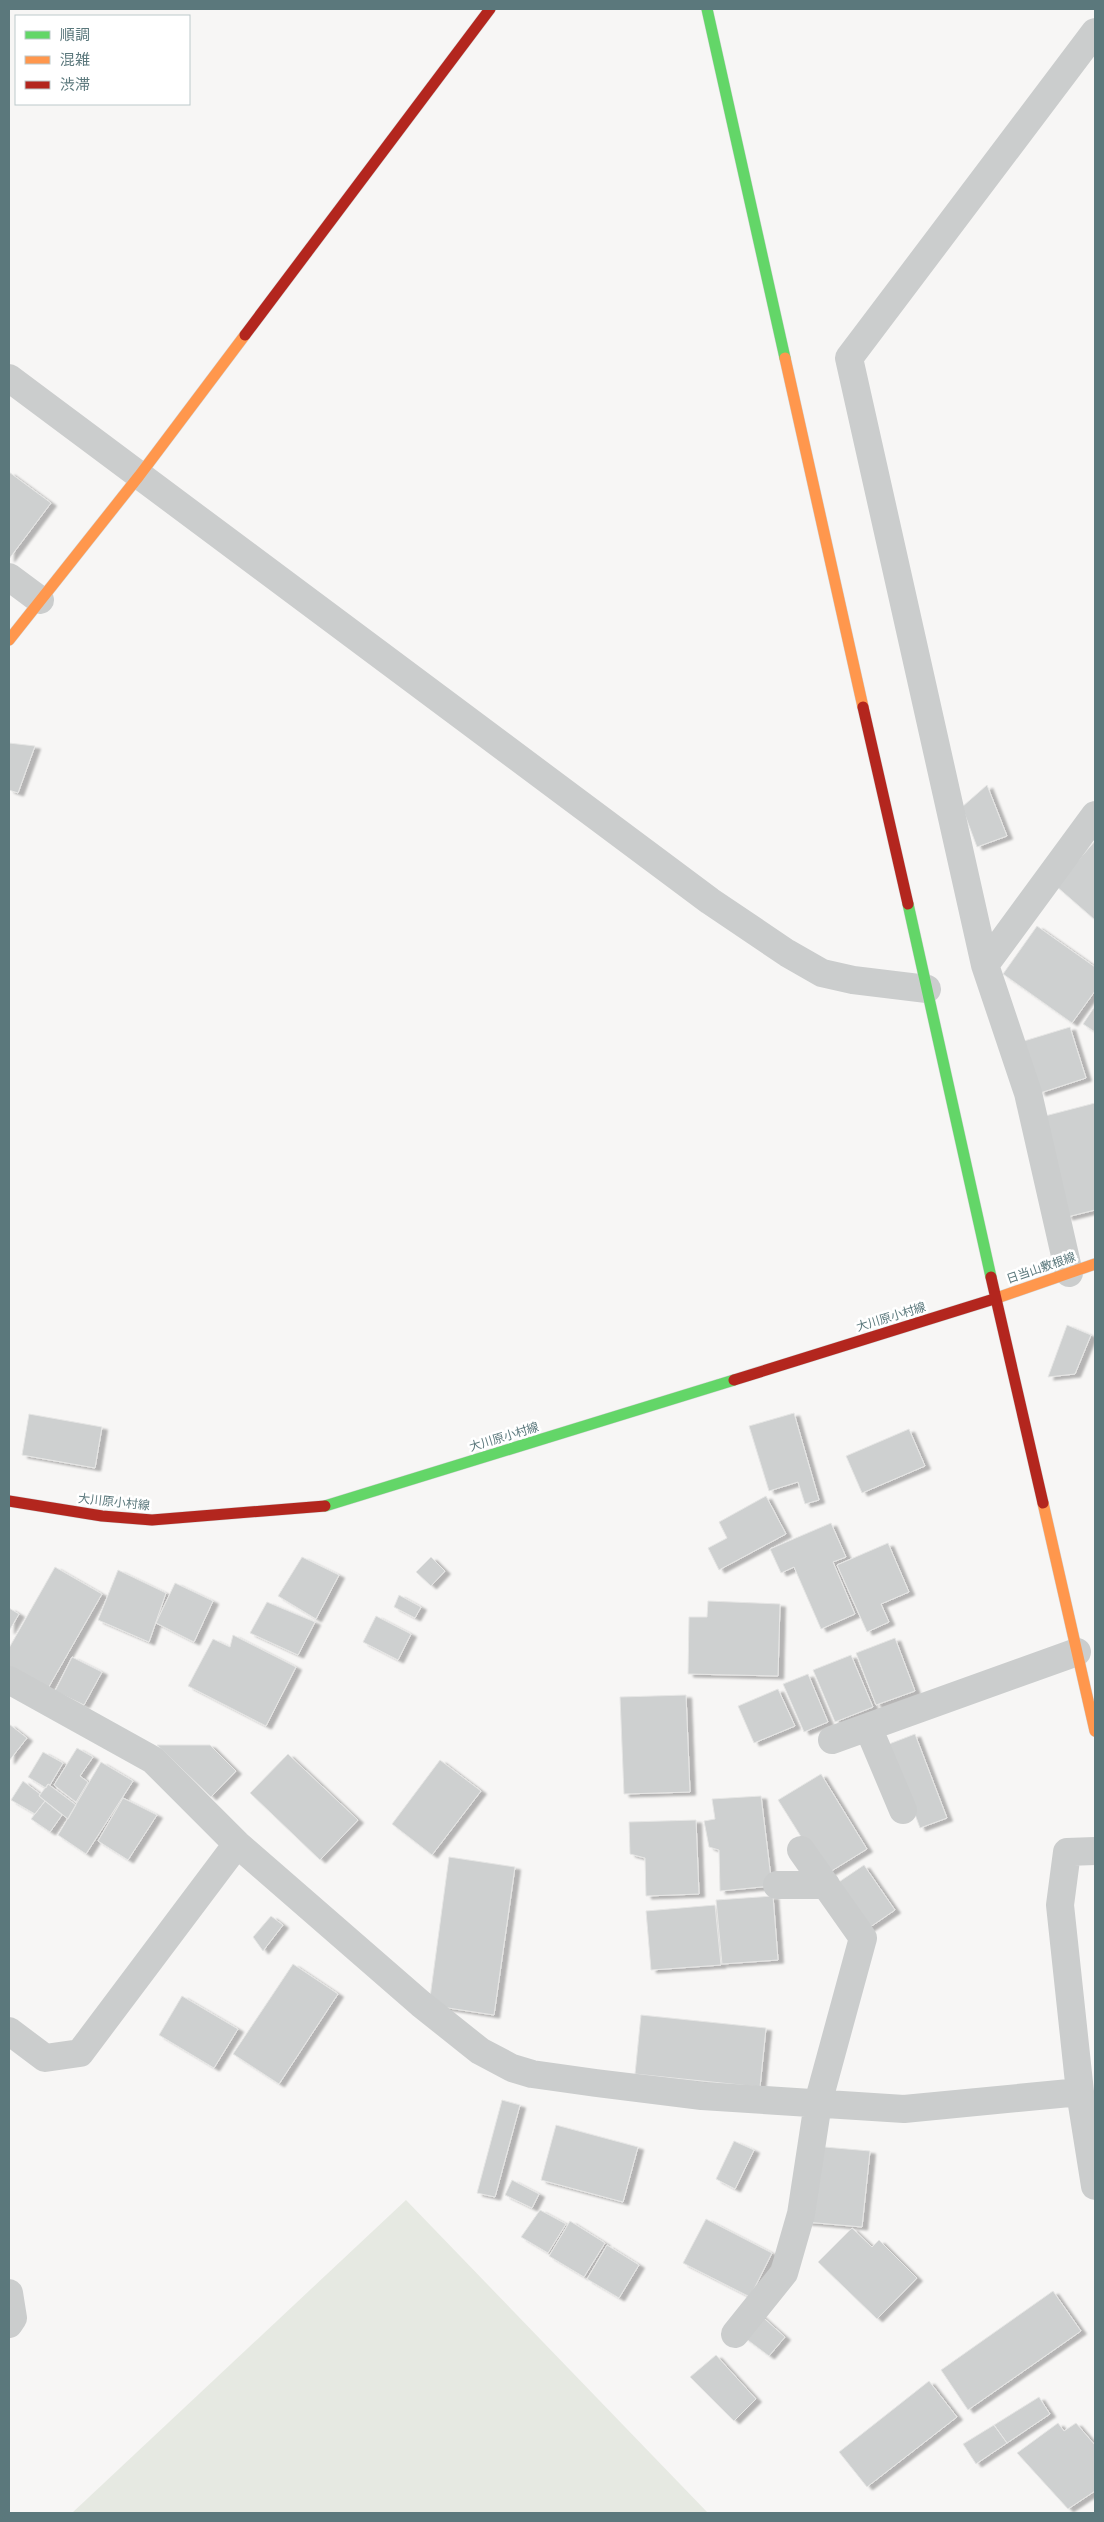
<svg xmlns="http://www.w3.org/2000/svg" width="1104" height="2522" font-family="Inter,'Noto Sans JP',sans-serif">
<defs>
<filter id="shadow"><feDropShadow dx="5.5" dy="3" stdDeviation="1" flood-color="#0004"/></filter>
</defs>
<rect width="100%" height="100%" fill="#f7f6f5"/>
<path fill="#e6e9e2" d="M 406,2200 L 708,2513 L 72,2513 Z"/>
<path fill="#ced0d0" stroke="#e6e6e5" filter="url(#shadow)" d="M 9,472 L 51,503 L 9,559 Z
M 9,743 L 35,746 L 18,793 L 9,790 Z
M 987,785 L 1007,836 L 977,847 L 962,807 Z
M 1095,841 L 1095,920 L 1056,886 Z
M 1037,926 L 1095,967 L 1095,991 L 1072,1023 L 1003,974 Z
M 1095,1006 L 1095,1032 L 1083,1024 Z
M 1070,1027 L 1086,1078 L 1040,1093 L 1024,1041 Z
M 1095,1103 L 1095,1210 L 1067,1217 L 1041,1117 Z
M 1067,1325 L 1091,1335 L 1075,1374 L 1048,1377 Z
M 794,1413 L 819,1500 L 805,1504 L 798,1482 L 769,1491 L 749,1426 Z
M 29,1414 L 102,1427 L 95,1468 L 22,1455 Z
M 909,1429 L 925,1466 L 862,1493 L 846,1456 Z
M 766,1496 L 786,1534 L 719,1570 L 708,1548 L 727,1538 L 719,1522 Z
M 831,1523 L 846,1557 L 833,1562 L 855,1614 L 821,1629 L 794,1567 L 781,1573 L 770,1549 Z
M 888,1543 L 909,1592 L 881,1604 L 889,1622 L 867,1632 L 837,1565 Z
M 302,1557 L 339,1575 L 316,1619 L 278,1596 Z
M 431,1557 L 445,1571 L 431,1586 L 416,1572 Z
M 55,1567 L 102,1594 L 47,1690 L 9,1668 L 9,1648 Z
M 118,1570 L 166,1593 L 149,1642 L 98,1620 Z
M 175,1583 L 213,1601 L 194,1642 L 156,1623 Z
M 399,1595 L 421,1607 L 415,1618 L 394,1607 Z
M 708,1601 L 780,1604 L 778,1676 L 688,1674 L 689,1617 L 707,1617 Z
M 267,1602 L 315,1622 L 298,1655 L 250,1633 Z
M 9,1608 L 19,1614 L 9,1631 Z
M 376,1616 L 411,1634 L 398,1660 L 363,1642 Z
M 233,1635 L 296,1667 L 266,1726 L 188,1686 L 213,1639 L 230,1647 Z
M 895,1638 L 915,1691 L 876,1705 L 856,1653 Z
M 851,1655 L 873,1707 L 835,1722 L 813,1670 Z
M 72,1657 L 102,1672 L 84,1705 L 55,1691 Z
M 808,1674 L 828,1722 L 804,1732 L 783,1684 Z
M 778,1689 L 795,1726 L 754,1743 L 738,1706 Z
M 686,1695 L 690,1792 L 624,1794 L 620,1697 Z
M 9,1724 L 27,1738 L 9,1761 Z
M 915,1734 L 947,1818 L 920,1828 L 889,1744 Z
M 157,1745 L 210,1745 L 236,1771 L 211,1797 Z
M 77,1748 L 93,1757 L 80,1776 L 88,1782 L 76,1802 L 54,1785 Z
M 43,1752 L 63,1763 L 50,1785 L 48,1784 L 46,1788 L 28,1777 Z
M 288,1754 L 358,1820 L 320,1860 L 250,1793 Z
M 440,1760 L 481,1791 L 432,1855 L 392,1824 Z
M 101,1762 L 133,1781 L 86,1854 L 58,1835 Z
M 821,1774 L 867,1849 L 825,1875 L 778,1800 Z
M 23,1781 L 40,1794 L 39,1796 L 45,1801 L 35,1814 L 11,1800 Z
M 48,1784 L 76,1805 L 68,1819 L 39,1796 Z
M 761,1796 L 772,1886 L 720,1891 L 719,1850 L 709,1847 L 704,1821 L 715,1819 L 712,1799 Z
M 123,1798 L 157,1815 L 128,1860 L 98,1841 Z
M 45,1801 L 62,1815 L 50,1832 L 31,1819 Z
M 696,1820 L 699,1894 L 646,1896 L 645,1858 L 630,1854 L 629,1822 Z
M 449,1857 L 515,1867 L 494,2015 L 429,2005 Z
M 864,1865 L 895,1910 L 863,1932 L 833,1886 Z
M 773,1896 L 778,1960 L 722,1964 L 716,1900 Z
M 715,1905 L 721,1965 L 651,1970 L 646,1911 Z
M 271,1916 L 283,1925 L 263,1951 L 253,1937 Z
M 293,1964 L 338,1994 L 279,2084 L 233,2054 Z
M 182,1996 L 238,2029 L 214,2068 L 159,2035 Z
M 641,2015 L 766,2028 L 760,2087 L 635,2074 Z
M 502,2100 L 520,2105 L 495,2197 L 477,2193 Z
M 556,2125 L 638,2147 L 623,2202 L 541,2180 Z
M 734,2141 L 754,2150 L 735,2189 L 716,2179 Z
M 813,2146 L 870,2151 L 862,2227 L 806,2222 Z
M 512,2180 L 539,2194 L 532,2208 L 505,2195 Z
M 540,2210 L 566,2224 L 548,2253 L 521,2237 Z
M 706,2219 L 772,2253 L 750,2297 L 683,2263 Z
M 570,2221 L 605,2243 L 584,2277 L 549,2256 Z
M 852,2228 L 872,2247 L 879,2240 L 917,2278 L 877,2319 L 818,2262 Z
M 607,2245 L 639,2265 L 619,2298 L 587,2279 Z
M 1053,2291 L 1081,2331 L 968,2410 L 941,2370 Z
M 757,2312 L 785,2337 L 769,2356 L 737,2332 Z
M 716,2355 L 756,2399 L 734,2421 L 690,2377 Z
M 929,2381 L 957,2417 L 867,2487 L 839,2452 Z
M 1039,2397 L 1050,2414 L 1007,2443 L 994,2425 Z
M 1058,2423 L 1064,2431 L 1076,2423 L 1095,2445 L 1095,2491 L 1068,2509 L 1017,2453 Z
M 994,2425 L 1007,2443 L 976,2464 L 963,2444 Z"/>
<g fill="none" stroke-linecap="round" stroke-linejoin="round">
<defs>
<path id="fast" d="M 707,9 L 785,358
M 908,904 L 991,1277
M 325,1506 L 734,1380"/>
<path id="slow" d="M 785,358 L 863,707
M 9,640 L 139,476 L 245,335
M 994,1299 L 1095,1264
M 1043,1503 L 1095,1731"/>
<path id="jam" d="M 245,335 L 490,9
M 863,707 L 908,904
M 991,1277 L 1043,1503
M 734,1380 L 994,1299
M 9,1501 L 102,1516 L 152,1520 L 325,1506"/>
</defs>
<use href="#fast" stroke="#d3d4d5" stroke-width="12"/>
<use href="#slow" stroke="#d3d4d5" stroke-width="12"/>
<use href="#jam" stroke="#d3d4d5" stroke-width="12"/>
<path stroke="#cbcdcd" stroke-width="28" d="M 9,378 L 710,901 L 787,953 L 822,973 L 853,980 L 927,989
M 9,577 L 40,600
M 985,965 L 1095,815
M 1069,1273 L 1028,1093 L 985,965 L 849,358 L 1095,32
M 9,1680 L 153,1760 L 237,1844 L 421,2004 L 480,2051 L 512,2068 L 532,2074 L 596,2083 L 702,2096 L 904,2109 L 1080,2092 L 1095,2186
M 868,1727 L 903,1810
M 832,1740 L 1077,1652
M 777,1885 L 826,1885
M 9,2031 L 45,2058 L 80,2053 L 237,1844
M 1080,2092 L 1060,1905 L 1067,1852 L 1095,1851
M 9,2293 L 13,2318 L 9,2324
M 735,2334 L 784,2273 L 801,2214 L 818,2103 L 863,1938 L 801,1850"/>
<use href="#fast" stroke="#63d668" stroke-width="11"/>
<use href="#slow" stroke="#ff974d" stroke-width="11"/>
<use href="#jam" stroke="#b3261e" stroke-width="11"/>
</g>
<g text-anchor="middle" stroke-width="5" stroke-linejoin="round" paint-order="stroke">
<g font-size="12" fill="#5b787c" stroke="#fff">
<text transform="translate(1041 1268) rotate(-19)" y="4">日当山敷根線</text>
<text transform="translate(891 1317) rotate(-17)" y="4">大川原小村線</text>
<text transform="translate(504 1437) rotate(-17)" y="4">大川原小村線</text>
<text transform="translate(114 1502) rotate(6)" y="4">大川原小村線</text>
</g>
</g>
<rect width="1104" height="2522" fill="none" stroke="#5b787c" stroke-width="20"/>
<rect x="15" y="15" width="175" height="90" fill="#ffffff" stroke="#bdc9cb"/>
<rect x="25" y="31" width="25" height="8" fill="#63d668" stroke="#bdc9cb"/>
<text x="60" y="40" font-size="15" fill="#5b787c">順調</text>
<rect x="25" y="56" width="25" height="8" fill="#ff974d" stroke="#bdc9cb"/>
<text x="60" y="65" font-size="15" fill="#5b787c">混雑</text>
<rect x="25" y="81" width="25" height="8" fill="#b3261e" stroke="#bdc9cb"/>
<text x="60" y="90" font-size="15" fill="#5b787c">渋滞</text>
</svg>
